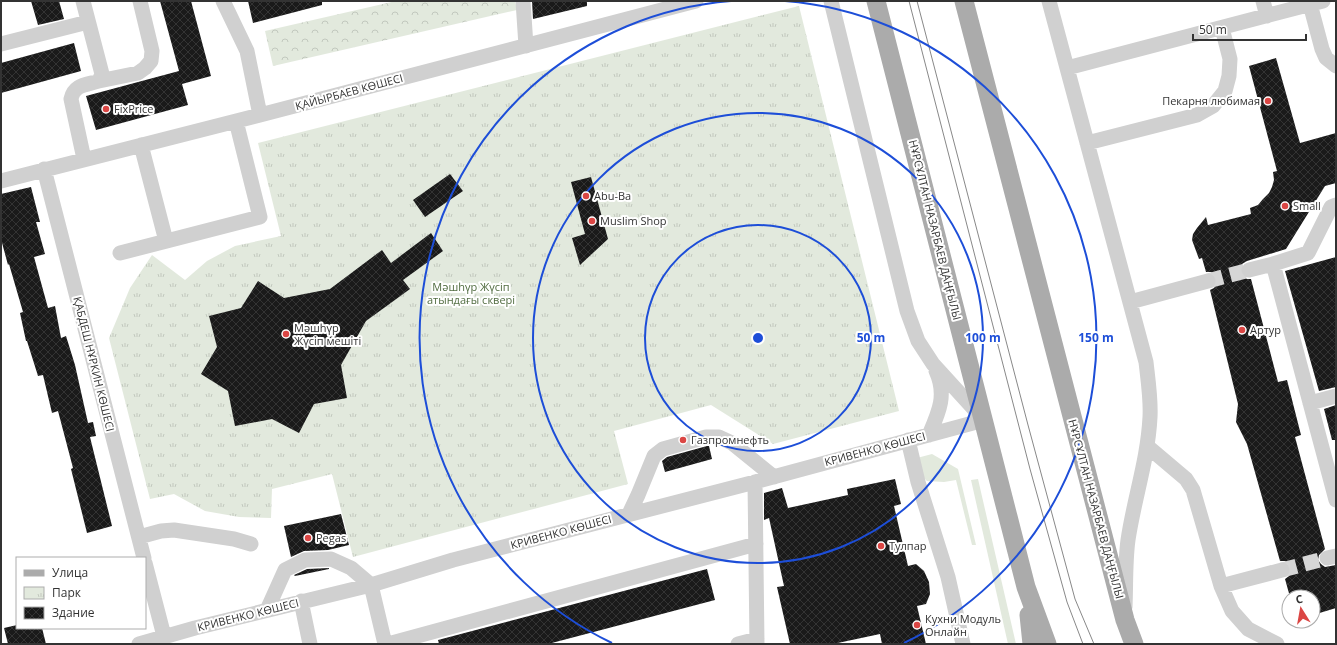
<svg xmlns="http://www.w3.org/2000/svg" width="1337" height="645" font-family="'Open Sans',sans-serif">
<defs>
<pattern id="forest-crowns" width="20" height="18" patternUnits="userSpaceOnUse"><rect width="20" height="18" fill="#e2e9dd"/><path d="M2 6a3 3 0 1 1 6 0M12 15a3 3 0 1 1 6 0" fill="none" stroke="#c2c8be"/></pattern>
<pattern id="park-tufts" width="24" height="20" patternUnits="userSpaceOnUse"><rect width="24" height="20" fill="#e2e9dd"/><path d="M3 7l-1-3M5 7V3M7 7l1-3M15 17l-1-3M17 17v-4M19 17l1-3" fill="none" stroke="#c2c8be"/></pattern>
<pattern id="building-cross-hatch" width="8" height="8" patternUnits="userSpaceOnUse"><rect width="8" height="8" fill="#1a1a1a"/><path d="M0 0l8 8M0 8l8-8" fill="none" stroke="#333"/></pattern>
</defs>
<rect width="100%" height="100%" fill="#fff"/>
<path fill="#e2e9dd" d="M 932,454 L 958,469 L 976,545 L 972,545 L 956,480 L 944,482 L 927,481 L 922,476 L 917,458 Z
M 978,479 L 1016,644 L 1008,644 L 971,480 Z"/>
<path fill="url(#forest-crowns)" d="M 396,1 L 515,1 L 517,10 L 273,66 L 265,31 Z"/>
<path fill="url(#park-tufts)" d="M 799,6 L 899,411 L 773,444 L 711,405 L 614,431 L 628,484 L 353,557 L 332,474 L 272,489 L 271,518 L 239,517 L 205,511 L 174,494 L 150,499 L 109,338 L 130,288 L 152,255 L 185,280 L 207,261 L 235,246 L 281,236 L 258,143 Z"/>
<path fill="url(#building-cross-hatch)" d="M 31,1 L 59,1 L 64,19 L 38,25 Z
M 160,1 L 191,1 L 211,76 L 182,84 L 188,105 L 96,130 L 86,96 L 179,71 Z
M 248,1 L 322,1 L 322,5 L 253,23 Z
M 532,1 L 587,1 L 587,6 L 533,19 Z
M 74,43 L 81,71 L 1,93 L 1,63 Z
M 1276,58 L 1300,143 L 1336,133 L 1336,183 L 1325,186 L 1286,249 L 1247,261 L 1242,264 L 1240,268 L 1240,273 L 1243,276 L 1247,279 L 1251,279 L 1278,382 L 1287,380 L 1301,435 L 1295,437 L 1325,549 L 1319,555 L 1318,560 L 1321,564 L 1325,567 L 1336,565 L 1336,608 L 1313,615 L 1313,597 L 1290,597 L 1285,579 L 1289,576 L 1291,573 L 1291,567 L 1288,563 L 1285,561 L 1280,561 L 1247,444 L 1236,422 L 1238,404 L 1210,290 L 1214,288 L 1217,284 L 1217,278 L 1214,274 L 1211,272 L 1206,272 L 1202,258 L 1199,259 L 1192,240 L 1193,234 L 1197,228 L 1206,217 L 1208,225 L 1251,214 L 1250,208 L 1258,205 L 1263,199 L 1269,193 L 1272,187 L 1274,180 L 1273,172 L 1277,171 L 1249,66 Z
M 450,174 L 463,191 L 425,217 L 413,200 Z
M 591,177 L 608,239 L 580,265 L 572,238 L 585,234 L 571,182 Z
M 31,187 L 40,222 L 36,222 L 45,254 L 34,257 L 48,308 L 55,306 L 61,338 L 66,336 L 75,365 L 88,423 L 93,422 L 96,436 L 90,437 L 112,526 L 87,533 L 71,469 L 73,468 L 58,411 L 52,413 L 43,375 L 38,376 L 27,341 L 26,341 L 20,313 L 23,312 L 9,264 L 8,265 L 1,239 L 1,194 Z
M 431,233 L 443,251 L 403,280 L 410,289 L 366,321 L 341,365 L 347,398 L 314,404 L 299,433 L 272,419 L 235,426 L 228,391 L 201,374 L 217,347 L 209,316 L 241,308 L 258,281 L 284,298 L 330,289 L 382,250 L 391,263 Z
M 1336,257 L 1336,387 L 1319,391 L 1285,271 Z
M 1336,405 L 1336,440 L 1332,440 L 1324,409 Z
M 707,446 L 709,446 L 712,459 L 665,472 L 662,461 L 667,457 Z
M 895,479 L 901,504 L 894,506 L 908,566 L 916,564 L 924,571 L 929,582 L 930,594 L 926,604 L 917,606 L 926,644 L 882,644 L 880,634 L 833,644 L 790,644 L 777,587 L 784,586 L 769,518 L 764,520 L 764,493 L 782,488 L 788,508 L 848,495 L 847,489 Z
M 341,514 L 349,545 L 328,550 L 304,551 L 291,557 L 284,526 Z
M 329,568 L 329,569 L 295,576 L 294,575 L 307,569 Z
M 707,569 L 715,600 L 548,644 L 439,644 L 438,640 Z
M 17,625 L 17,628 L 42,628 L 46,644 L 8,644 L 4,628 Z"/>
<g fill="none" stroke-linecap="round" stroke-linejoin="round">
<path stroke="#d6d6d6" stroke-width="15" stroke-dasharray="15 8" stroke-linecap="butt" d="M 1208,281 L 1249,270
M 1282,570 L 1327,558"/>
<path stroke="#d0d0d0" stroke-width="15" d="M 83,1 L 102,74 L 99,81 C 87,85 74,84 71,99 L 84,159
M 223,1 L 247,51 L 260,115
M 523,1 L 526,46
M 1049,1 L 1146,362 C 1148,380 1151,399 1150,417 C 1148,459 1134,499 1128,540 C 1125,562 1126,585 1125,607
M 1263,1 L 1267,16
M 1310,4 L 1322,49 L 1326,58 L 1336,66
M 1,44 L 88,22
M 1067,68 L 1323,1
M 99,81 L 138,73 L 145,68 L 151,61 L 152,51 L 140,1
M 1087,143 L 1197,115 L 1213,106 L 1225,91 L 1229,76 L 1230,59 L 1222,28
M 141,145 L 166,241
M 44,169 L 144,558
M 1,181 L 260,115 L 696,1
M 120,253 L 260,217 L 236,121
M 1273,264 L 1308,253 L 1331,207 L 1336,205
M 1249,270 L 1273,264 L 1336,500
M 1130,302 L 1208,281
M 1310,403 L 1336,396
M 929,435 C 939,412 947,395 936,371
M 908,440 L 918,482 L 948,577 L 963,644
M 1147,446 L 1186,479 L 1193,490 L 1221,586 L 1232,611 L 1248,629 L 1277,644
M 755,482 L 757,644
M 629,514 L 638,495 L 654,456 L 663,449 L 706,437 L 719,437 L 732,443 L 774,477
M 139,537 L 161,531 L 174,530 L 234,539 L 251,544
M 1327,558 L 1336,556
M 145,563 L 164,636
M 1221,586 L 1282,570
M 301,601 L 310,644
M 267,610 L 285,570 L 305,560 L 331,559 L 351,568 L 371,585 L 385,644
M 139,644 L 195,628 L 371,585 L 453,560 L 755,482 L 984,420 L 933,364 L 918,341 L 907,311 L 831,1
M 388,644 L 756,544
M 738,644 L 757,639"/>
<path stroke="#ababab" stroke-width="19" d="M 876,1 L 1026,587 L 1047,644
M 964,1 L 1125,620 L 1134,644
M 1029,615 L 1032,644"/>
<path stroke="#888" stroke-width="1" d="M 909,1 L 1030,469 L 1067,602 L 1083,644
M 917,1 L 1028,425 L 1075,599 L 1094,644"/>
</g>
<g fill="none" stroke="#1d4ed8" stroke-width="2">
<circle cx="758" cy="338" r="113"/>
<circle cx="758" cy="338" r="225"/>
<path d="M612 643A338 338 0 0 1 731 1M785 1A338 338 0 0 1 904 643"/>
</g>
<g fill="#db4644" stroke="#fff" stroke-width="1.5">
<circle cx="1268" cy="101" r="4"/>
<circle cx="106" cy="109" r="4"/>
<circle cx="586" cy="196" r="4"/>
<circle cx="1285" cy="206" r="4"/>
<circle cx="592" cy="221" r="4"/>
<circle cx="1242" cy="330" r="4"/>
<circle cx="286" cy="334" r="4"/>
<circle cx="683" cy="440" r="4"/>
<circle cx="308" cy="538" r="4"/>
<circle cx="881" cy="546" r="4"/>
<circle cx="917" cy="625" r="4"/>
</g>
<g text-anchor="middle" stroke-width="4" stroke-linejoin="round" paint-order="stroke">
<g font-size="11" fill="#333" stroke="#fff">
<text transform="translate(349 92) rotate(-15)" y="4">ҚАЙЫРБАЕВ КӨШЕСІ</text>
<text transform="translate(935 230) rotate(76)" y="4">НҰРСҰЛТАН НАЗАРБАЕВ ДАҢҒЫЛЫ</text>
<text transform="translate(94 364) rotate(76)" y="4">ҚАБДЕШ НҰРКИН КӨШЕСІ</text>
<text transform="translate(875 449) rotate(-15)" y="4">КРИВЕНКО КӨШЕСІ</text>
<text transform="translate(1096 509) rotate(75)" y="4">НҰРСҰЛТАН НАЗАРБАЕВ ДАҢҒЫЛЫ</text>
<text transform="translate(561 532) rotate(-15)" y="4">КРИВЕНКО КӨШЕСІ</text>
<text transform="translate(248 615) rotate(-14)" y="4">КРИВЕНКО КӨШЕСІ</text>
</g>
<g font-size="11" fill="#333" stroke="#fff" text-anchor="start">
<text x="1260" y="105" text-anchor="end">Пекарня любимая</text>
<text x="114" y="113">FixPrice</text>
<text x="594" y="200">Abu-Ba</text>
<text x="1293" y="210">Small</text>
<text x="600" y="225">Muslim Shop</text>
<text x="294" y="332">Мәшһүр<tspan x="294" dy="13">Жүсіп мешіті</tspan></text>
<text x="1250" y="334">Артур</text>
<text x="691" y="444">Газпромнефть</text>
<text x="316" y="542">Pegas</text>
<text x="889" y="550">Тулпар</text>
<text x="925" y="623">Кухни Модуль<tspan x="925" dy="13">Онлайн</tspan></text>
</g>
<g font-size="11" fill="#526d42" stroke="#fff">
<text x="471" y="291">Мәшһүр Жүсіп<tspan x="471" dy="13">атындағы сквері</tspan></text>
</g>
</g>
<circle cx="758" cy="338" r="6" fill="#1d4ed8" stroke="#fff" stroke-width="2"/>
<g font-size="12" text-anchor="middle" font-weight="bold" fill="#1d4ed8" stroke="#fff" stroke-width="4" stroke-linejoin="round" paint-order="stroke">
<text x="871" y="342">50 m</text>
<text x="983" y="342">100 m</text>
<text x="1096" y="342">150 m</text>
</g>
<rect width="1337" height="645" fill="none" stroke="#333333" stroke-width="4"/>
<rect x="16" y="557" width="130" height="72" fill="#ffffff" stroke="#adadad"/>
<rect x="24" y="570" width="20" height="6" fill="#ababab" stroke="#adadad"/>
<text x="52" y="577" font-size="12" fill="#333333">Улица</text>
<rect x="24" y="587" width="20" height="12" fill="url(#park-tufts)" stroke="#adadad"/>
<text x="52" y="597" font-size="12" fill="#333333">Парк</text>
<rect x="24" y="607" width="20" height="12" fill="url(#building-cross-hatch)" stroke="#adadad"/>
<text x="52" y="617" font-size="12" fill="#333333">Здание</text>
<g transform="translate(1301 609) rotate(349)"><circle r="19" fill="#ffffff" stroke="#adadad"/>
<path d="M0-3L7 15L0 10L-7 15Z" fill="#db4644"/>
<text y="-6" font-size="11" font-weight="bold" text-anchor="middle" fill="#333333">С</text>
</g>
<path d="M1193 34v6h113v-6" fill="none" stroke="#333333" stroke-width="2"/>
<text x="1199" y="34" font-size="12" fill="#333333" stroke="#ffffff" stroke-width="3" paint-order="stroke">50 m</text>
</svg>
